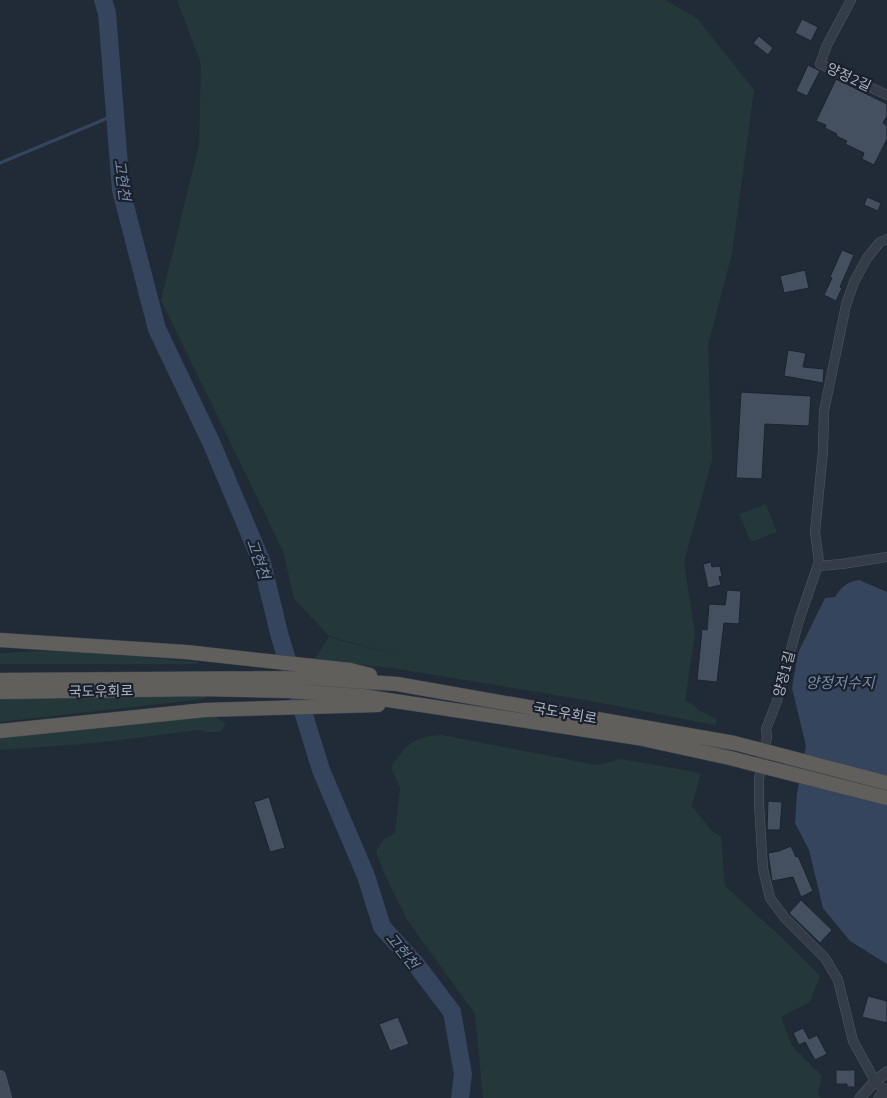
<svg xmlns="http://www.w3.org/2000/svg" width="887" height="1098" font-family="'Nunito Sans','Noto Sans KR',sans-serif">
<rect width="100%" height="100%" fill="#212a37"/>
<path fill="#243739" d="M 177,0 L 665,0 L 697,18 L 754,90 L 732,254 L 708,345 L 712,460 L 684,562 L 695,634 L 685,701 L 691,703 L 700,711 L 717,719 L 715,725 L 585,700 L 392,668 L 314,660 L 329,637 L 395,655 L 329,636 L 294,599 L 283,551 L 161,300 L 199,145 L 201,64 Z
M 766,504 L 777,532 L 751,542 L 739,514 Z
M 45,651 L 97,653 L 198,662 L 197,664 L 0,664 L 0,653 Z
M 205,694 L 207,696 L 205,699 L 0,722 L 0,696 Z
M 213,715 L 226,724 L 220,732 L 208,732 L 200,730 L 95,743 L 0,750 L 0,736 Z
M 442,735 L 597,765 L 621,759 L 701,773 L 692,806 L 711,830 L 721,837 L 725,886 L 779,935 L 820,976 L 810,1002 L 781,1017 L 792,1046 L 822,1076 L 818,1094 L 821,1098 L 483,1098 L 475,1014 L 407,920 L 383,871 L 376,851 L 384,839 L 395,833 L 400,788 L 391,767 C 407,744 413,736 442,735 Z"/>
<path fill="#35455e" d="M 859,580 L 887,592 L 887,964 L 850,941 L 823,908 L 809,850 L 795,823 L 797,793 L 806,746 L 792,688 L 798,653 L 825,598 L 835,597 C 841,587 847,582 859,580 Z"/>
<g fill="none" stroke-linecap="round" stroke-linejoin="round">
<path stroke="#35455e" stroke-width="3" d="M 0,163 L 115,115"/>
<path stroke="#35455e" stroke-width="18" d="M 103,0 L 107,13 L 121,190 L 157,329 L 211,442 L 262,563 L 280,637 L 321,770 L 366,876 L 382,927 L 415,963 L 452,1012 L 463,1074 L 460,1098"/>
</g>
<path fill="#444f5f" stroke="#1c232e" d="M 802,19 L 818,27 L 811,41 L 795,33 Z
M 759,36 L 773,48 L 768,55 L 753,43 Z
M 808,65 L 820,71 L 807,96 L 796,91 Z
M 836,79 L 887,104 L 887,116 L 883,123 L 887,126 L 887,139 L 874,165 L 862,159 L 864,153 L 845,144 L 847,141 L 836,136 L 837,134 L 825,128 L 826,125 L 816,121 Z
M 867,197 L 881,203 L 878,211 L 864,205 Z
M 842,250 L 854,255 L 840,287 L 842,288 L 836,301 L 824,295 L 832,278 L 830,277 Z
M 805,270 L 809,288 L 784,293 L 780,276 Z
M 788,350 L 806,353 L 803,367 L 824,369 L 823,383 L 784,376 Z
M 741,392 L 811,396 L 809,426 L 765,424 L 762,479 L 736,478 Z
M 711,562 L 712,567 L 720,566 L 722,576 L 719,577 L 721,585 L 708,588 L 703,564 Z
M 727,590 L 741,591 L 739,624 L 724,623 L 717,682 L 697,680 L 702,629 L 707,630 L 709,604 L 725,605 Z
M 269,797 L 285,848 L 270,852 L 254,802 Z
M 768,801 L 782,802 L 780,830 L 767,830 Z
M 791,846 L 796,857 L 798,856 L 813,891 L 801,897 L 793,877 L 772,881 L 768,853 L 779,851 Z
M 801,900 L 832,930 L 820,943 L 789,913 Z
M 868,996 L 887,1001 L 887,1023 L 862,1017 Z
M 398,1017 L 409,1044 L 390,1051 L 379,1024 Z
M 803,1028 L 809,1039 L 817,1035 L 827,1054 L 815,1060 L 805,1042 L 799,1045 L 793,1033 Z
M 836,1070 L 855,1070 L 855,1087 L 847,1087 L 847,1084 L 836,1084 Z"/>
<g fill="none" stroke-linecap="round" stroke-linejoin="round">
<defs>
<path id="minor" d="M 851,0 L 827,45 L 820,64 L 887,95
M 818,566 L 842,564 L 887,557
M 885,1091 L 875,1081 L 853,1041 L 838,980 L 825,958 L 785,918 L 770,898 L 763,869 L 759,804 L 759,779 L 767,737 L 766,729 L 777,701 L 799,620 L 819,562 L 815,532 L 823,451 L 824,411 L 846,305 L 854,282 L 867,258 L 880,242 L 887,239"/>
<path id="tertiary" d="M 860,1098 L 875,1081 L 887,1072
M 879,1098 L 887,1089"/>
<path id="secondary" d="M 0,1076 L 6,1098"/>
<path id="trunk" d="M 0,640 L 186,652 L 350,670 L 370,675
M 0,680 L 308,678 L 397,684 L 734,743
M 0,692 L 202,689 L 288,691 L 362,696 L 638,738 L 730,758
M 0,731 L 205,710 L 378,705"/>
</defs>
<use href="#minor" stroke="#525965" stroke-width="10"/>
<use href="#tertiary" stroke="#525965" stroke-width="11"/>
<use href="#secondary" stroke="#525965" stroke-width="12"/>
<use href="#trunk" stroke="#3f4652" stroke-width="15"/>
<use href="#minor" stroke="#343c47" stroke-width="9"/>
<use href="#tertiary" stroke="#343c47" stroke-width="10"/>
<use href="#secondary" stroke="#424b5a" stroke-width="11"/>
<use href="#trunk" stroke="#605f5c" stroke-width="14"/>
<defs>
<path id="trunk-bridge" d="M 734,743 L 887,783
M 730,758 L 887,798"/>
</defs>
<use href="#trunk-bridge" stroke="#3f4652" stroke-width="15" stroke-linecap="butt"/>
<use href="#trunk-bridge" stroke="#605f5c" stroke-width="14"/>
</g>
<g text-anchor="middle" stroke-width="4.5" stroke-linejoin="round" paint-order="stroke">
<g font-size="14" fill="#afb6c4" stroke="#1a212c">
<text transform="translate(849 77) rotate(25)" y="5">양정2길</text>
<text transform="translate(784 674) rotate(-75)" y="5">양정1길</text>
<text transform="translate(101 691) rotate(-1)" y="5">국도우회로</text>
<text transform="translate(565 713) rotate(10)" y="5">국도우회로</text>
</g>
<g font-size="15" font-style="italic" fill="#778dac" stroke="#1a212c">
<text transform="translate(122 180) rotate(82)" y="5">고현천</text>
<text transform="translate(258 559) rotate(71)" y="5">고현천</text>
<text x="840" y="688">양정저수지</text>
<text transform="translate(402 951) rotate(51)" y="5">고현천</text>
</g>
</g>
</svg>
